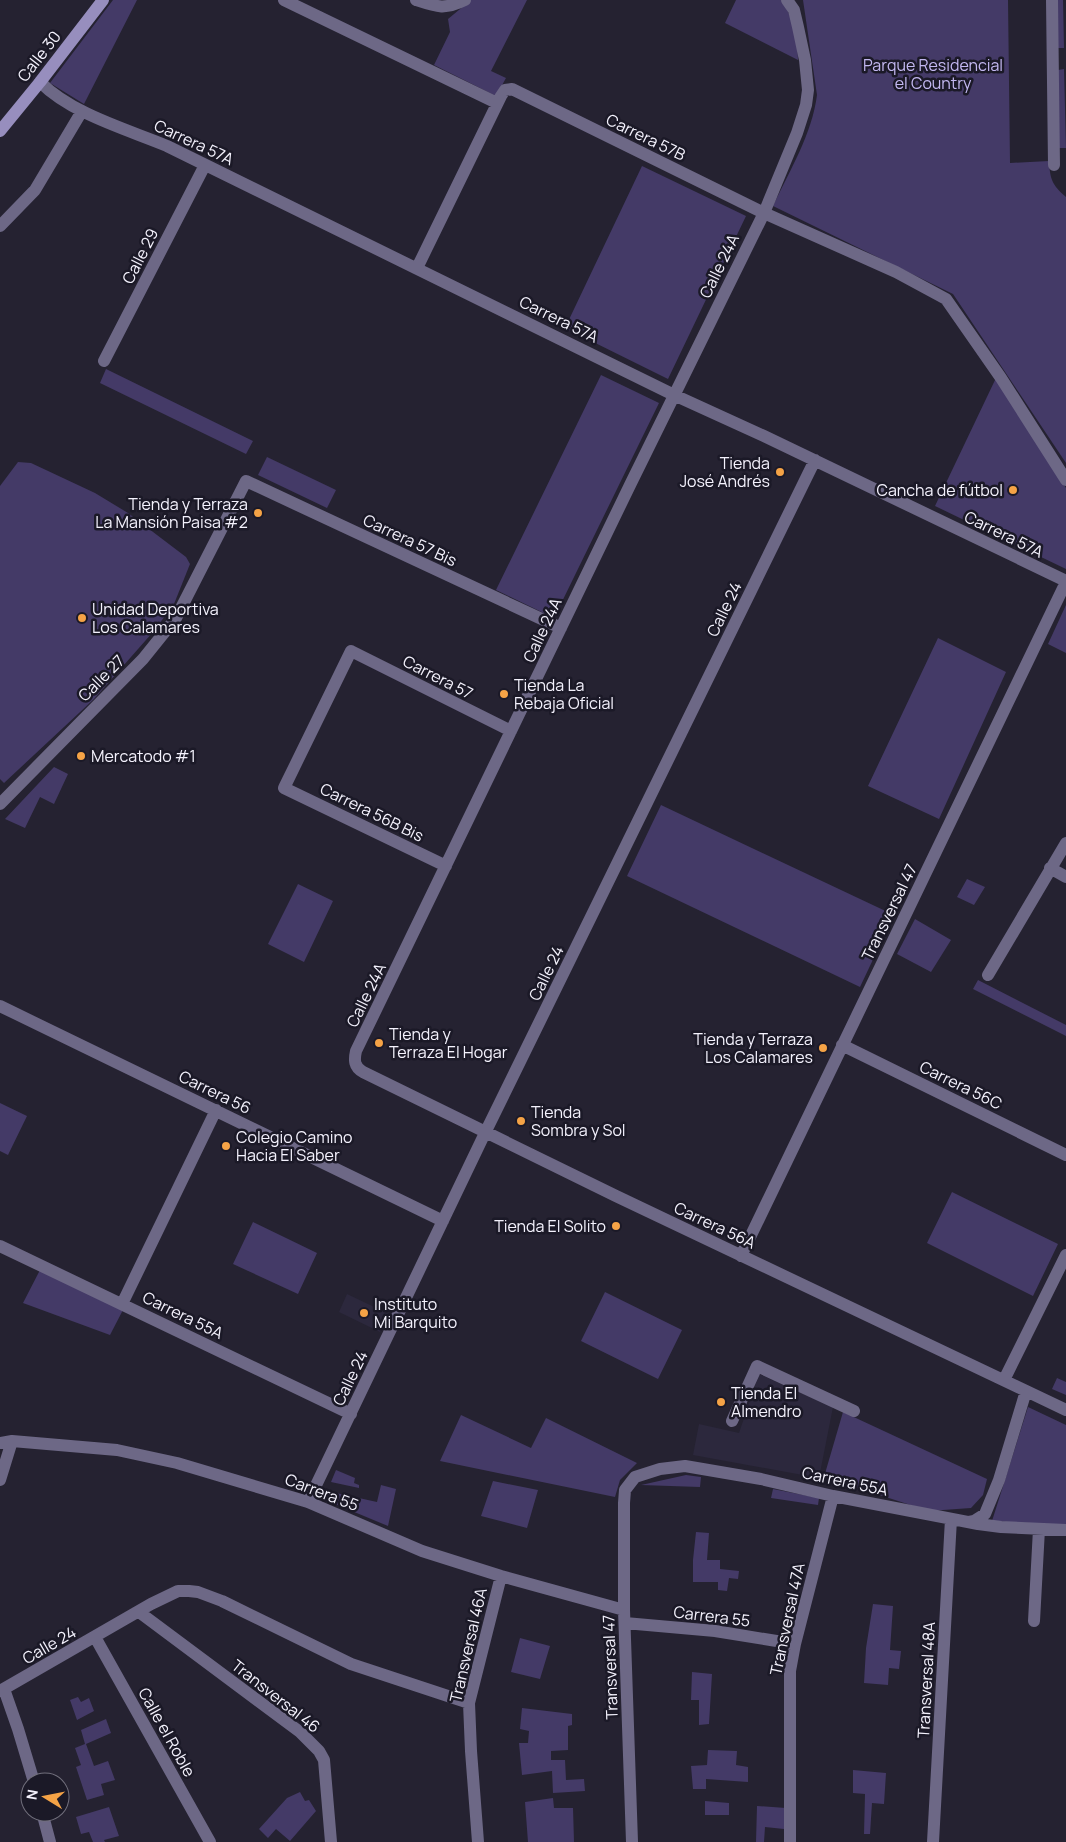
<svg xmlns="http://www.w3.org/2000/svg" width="1066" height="1842" font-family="Manrope,sans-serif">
<rect width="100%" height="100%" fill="#252231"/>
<path fill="#2c283d" d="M 347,1294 L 389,1314 L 380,1332 L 339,1312 Z
M 759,1374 L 833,1407 L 819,1478 L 693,1455 L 699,1424 L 739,1433 Z"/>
<path fill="#443a67" d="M 113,0 L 137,0 L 84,104 L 50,83 Z
M 471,0 L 527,0 L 491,71 L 506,78 L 496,96 L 434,65 L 450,32 L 448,19 Z
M 736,0 L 781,0 C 793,15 798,41 798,60 L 725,23 Z
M 803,0 L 1008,0 L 1010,163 L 1049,161 C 1050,179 1052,185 1066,197 L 1066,463 L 953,294 L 773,206 C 790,170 812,134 817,95 Z
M 1057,0 L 1063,0 L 1064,48 L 1058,48 Z
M 1064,69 L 1066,148 L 1059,148 L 1058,70 Z
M 642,166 L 746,216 L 668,379 L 565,328 Z
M 106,369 L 253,441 L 246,454 L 100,383 Z
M 601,375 L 659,403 L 554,618 L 496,590 Z
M 996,378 L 1066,488 L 1066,569 L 935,506 Z
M 267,457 L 336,490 L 327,508 L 258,475 Z
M 18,462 L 31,463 L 95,493 L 128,513 L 186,557 L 190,564 L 174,604 L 153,632 L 94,699 L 4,783 L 0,779 L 0,486 Z
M 1066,605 L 1066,653 L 1048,644 Z
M 938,638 L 1006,672 L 939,819 L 868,786 Z
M 54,767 L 68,774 L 54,804 L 40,797 L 25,828 L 5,819 Z
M 661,805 L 894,915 L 860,987 L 627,876 Z
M 967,879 L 985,887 L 974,905 L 957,897 Z
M 298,884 L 333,901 L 304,962 L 268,944 Z
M 915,919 L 951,940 L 931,972 L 897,954 Z
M 978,980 L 1066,1025 L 1066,1036 L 973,989 Z
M 0,1103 L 27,1116 L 8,1155 L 0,1151 Z
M 952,1192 L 1058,1244 L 1033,1296 L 927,1243 Z
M 253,1222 L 317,1253 L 298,1294 L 233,1264 Z
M 40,1270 L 124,1308 L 110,1335 L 23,1303 Z
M 605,1292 L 682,1330 L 658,1379 L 581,1341 Z
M 1057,1378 L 1066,1382 L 1066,1395 L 1052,1389 Z
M 1028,1407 L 1066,1425 L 1066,1525 L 992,1521 Z
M 843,1412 L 987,1479 L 983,1495 L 971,1508 L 929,1511 L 824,1477 Z
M 461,1415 L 531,1448 L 546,1418 L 637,1463 L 620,1480 L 615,1497 L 440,1461 Z
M 336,1470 L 355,1478 L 354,1483 L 359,1485 L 359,1488 L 331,1482 Z
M 686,1475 L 701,1477 L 700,1487 L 641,1485 Z
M 493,1481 L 538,1490 L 527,1528 L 481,1516 Z
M 381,1485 L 396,1489 L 388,1526 L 323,1499 L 327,1491 L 377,1502 Z
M 773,1489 L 819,1498 L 818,1505 L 771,1498 Z
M 696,1532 L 709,1533 L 707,1560 L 720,1560 L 720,1569 L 739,1571 L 738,1579 L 729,1578 L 727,1591 L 718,1590 L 718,1582 L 693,1582 L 693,1560 Z
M 873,1604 L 893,1606 L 890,1650 L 901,1651 L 899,1669 L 889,1668 L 888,1685 L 864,1683 L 866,1648 Z
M 520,1638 L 550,1646 L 540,1679 L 511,1672 Z
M 692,1672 L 712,1674 L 709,1724 L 699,1725 L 699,1700 L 691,1700 Z
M 78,1697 L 81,1702 L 89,1698 L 94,1711 L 77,1720 L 70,1700 Z
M 522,1708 L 572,1714 L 572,1725 L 568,1726 L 568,1750 L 551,1751 L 551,1760 L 565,1760 L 566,1780 L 584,1779 L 585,1791 L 553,1793 L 552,1771 L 522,1775 L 519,1743 L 528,1743 L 529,1731 L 520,1729 Z
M 106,1719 L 111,1733 L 86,1744 L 94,1766 L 108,1761 L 115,1780 L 101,1784 L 104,1795 L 87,1800 L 76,1767 L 81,1765 L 75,1748 L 85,1744 L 81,1730 Z
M 708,1750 L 737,1751 L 736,1765 L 748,1767 L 748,1782 L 706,1779 L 706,1789 L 693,1789 L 691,1766 L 707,1765 Z
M 853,1770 L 886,1773 L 884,1804 L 872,1803 L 870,1834 L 864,1834 L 865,1794 L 853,1793 Z
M 300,1792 L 305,1801 L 309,1800 L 316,1811 L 290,1841 L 276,1829 L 268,1838 L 259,1829 L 287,1798 Z
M 553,1798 L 554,1808 L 573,1808 L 574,1842 L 528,1842 L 525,1802 Z
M 705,1801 L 729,1803 L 729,1815 L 705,1815 Z
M 757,1806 L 786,1808 L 784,1829 L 765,1827 L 764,1842 L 756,1842 Z
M 109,1807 L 119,1836 L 104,1840 L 105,1842 L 93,1842 L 89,1832 L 81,1834 L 76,1817 Z"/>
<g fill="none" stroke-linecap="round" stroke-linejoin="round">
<path stroke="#6d6886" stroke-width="12" d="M 284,0 L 497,103
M 416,0 C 437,7 445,10 465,0
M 787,0 L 794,10 L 798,27 L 805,60 L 808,90 L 806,105 L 797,133 L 764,213 L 631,483 L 356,1051 C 354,1060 354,1067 363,1072 L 616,1196 L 1066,1410
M 1052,0 L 1054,165
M 40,82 C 72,114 126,129 167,146 L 674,395 L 764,436 L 1066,581
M 0,226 L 35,190 L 82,111
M 417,268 L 501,96 L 505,90 L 512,89 L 764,213 L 896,272 L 946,299 L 1001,378 L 1066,480
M 104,361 L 205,165
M 0,804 L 143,659 L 176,618 L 246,481 L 561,628
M 446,866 L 284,788 L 351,651 L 511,731
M 1050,868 L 1066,877
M 988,975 L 1066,843
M 0,1006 L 443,1221
M 842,1045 L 1066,1155
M 0,1246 L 351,1414
M 741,1256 L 1066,582
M 122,1304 L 216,1110
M 1004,1380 L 1066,1255
M 732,1421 L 757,1366 L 854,1411
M 0,1443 L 12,1441 L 117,1450 L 177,1463 L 308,1502 L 422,1551 L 501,1576 L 624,1610
M 0,1480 L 12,1441
M 308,1502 L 485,1133 L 815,460
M 969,1522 L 974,1521 L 985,1514 L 999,1480 L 1026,1391
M 139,1612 L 300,1732 L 319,1751 L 324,1760 L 331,1842
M 1034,1621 L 1039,1529
M 625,1623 L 715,1631 L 795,1644
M 95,1637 L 210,1842
M 4,1689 L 18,1729 L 34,1782
M 0,1691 L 151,1604 L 178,1591 L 189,1591 L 198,1592 L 222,1601 L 351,1664 L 469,1703
M 42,1812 L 50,1842
M 478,1842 L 471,1751 L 469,1703 L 501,1576
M 632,1842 L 624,1610 L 624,1503 L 625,1490 L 635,1477 L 660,1469 L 685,1466 L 761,1479 L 833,1496 L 978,1524 L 1001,1527 L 1066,1530
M 790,1842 L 790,1671 L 795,1644 L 833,1496
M 933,1842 L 951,1519"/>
<path stroke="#978ebe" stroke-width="12" d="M 0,131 L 40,82 L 103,0"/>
</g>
<g fill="#f5a346" stroke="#1b1927" stroke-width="2">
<circle cx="780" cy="472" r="5"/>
<circle cx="1013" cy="490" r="5"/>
<circle cx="258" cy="513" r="5"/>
<circle cx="82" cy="618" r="5"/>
<circle cx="504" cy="694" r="5"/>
<circle cx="81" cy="756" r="5"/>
<circle cx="379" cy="1043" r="5"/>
<circle cx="823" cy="1048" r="5"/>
<circle cx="521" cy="1121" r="5"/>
<circle cx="226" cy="1146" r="5"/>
<circle cx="616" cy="1226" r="5"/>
<circle cx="364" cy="1313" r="5"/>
<circle cx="721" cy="1402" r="5"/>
</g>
<g text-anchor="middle" stroke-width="5" stroke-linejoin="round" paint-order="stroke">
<g font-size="16" fill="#f4f2fd" stroke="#1b1927">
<text transform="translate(39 56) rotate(-52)" y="6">Calle 30</text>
<text transform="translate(646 137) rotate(26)" y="6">Carrera 57B</text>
<text transform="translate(194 142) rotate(25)" y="6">Carrera 57A</text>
<text transform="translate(140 256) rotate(-63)" y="6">Calle 29</text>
<text transform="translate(719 266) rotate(-64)" y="6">Calle 24A</text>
<text transform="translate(559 319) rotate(26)" y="6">Carrera 57A</text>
<text transform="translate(1004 534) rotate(26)" y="6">Carrera 57A</text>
<text transform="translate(410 540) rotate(25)" y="6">Carrera 57 Bis</text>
<text transform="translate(724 609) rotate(-64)" y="6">Calle 24</text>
<text transform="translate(542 630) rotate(-65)" y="6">Calle 24A</text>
<text transform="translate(438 677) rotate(27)" y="6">Carrera 57</text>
<text transform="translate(101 678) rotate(-45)" y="6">Calle 27</text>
<text transform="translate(372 812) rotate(26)" y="6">Carrera 56B Bis</text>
<text transform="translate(889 912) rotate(-64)" y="6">Transversal 47</text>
<text transform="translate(546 973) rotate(-64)" y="6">Calle 24</text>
<text transform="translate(366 995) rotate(-64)" y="6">Calle 24A</text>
<text transform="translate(961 1085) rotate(26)" y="6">Carrera 56C</text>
<text transform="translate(215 1092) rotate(26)" y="6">Carrera 56</text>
<text transform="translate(715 1225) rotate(25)" y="6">Carrera 56A</text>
<text transform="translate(183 1315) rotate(26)" y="6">Carrera 55A</text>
<text transform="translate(350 1378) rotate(-64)" y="6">Calle 24</text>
<text transform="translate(845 1481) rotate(12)" y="6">Carrera 55A</text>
<text transform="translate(322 1492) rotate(21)" y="6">Carrera 55</text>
<text transform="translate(712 1616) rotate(7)" y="6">Carrera 55</text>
<text transform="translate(787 1619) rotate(-78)" y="6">Transversal 47A</text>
<text transform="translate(49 1645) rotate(-30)" y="6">Calle 24</text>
<text transform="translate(468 1645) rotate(-77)" y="6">Transversal 46A</text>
<text transform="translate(610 1667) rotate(-92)" y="6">Transversal 47</text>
<text transform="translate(926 1680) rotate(-87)" y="6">Transversal 48A</text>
<text transform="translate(276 1696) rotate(38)" y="6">Transversal 46</text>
<text transform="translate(167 1732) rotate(61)" y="6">Calle el Roble</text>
</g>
<g font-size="16" fill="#c3b8f1" stroke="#1b1927">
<text x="933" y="71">Parque Residencial<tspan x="933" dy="18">el Country</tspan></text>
</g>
<g font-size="16" fill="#f4f2fd" stroke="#1b1927" text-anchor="start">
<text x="770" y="469" text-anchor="end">Tienda<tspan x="770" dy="18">José Andrés</tspan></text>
<text x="1003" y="496" text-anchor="end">Cancha de fútbol</text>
<text x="248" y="510" text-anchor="end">Tienda y Terraza<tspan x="248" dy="18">La Mansión Paisa #2</tspan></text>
<text x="92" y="615">Unidad Deportiva<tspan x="92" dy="18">Los Calamares</tspan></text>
<text x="514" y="691">Tienda La<tspan x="514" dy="18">Rebaja Oficial</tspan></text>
<text x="91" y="762">Mercatodo #1</text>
<text x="389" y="1040">Tienda y<tspan x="389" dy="18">Terraza El Hogar</tspan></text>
<text x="813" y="1045" text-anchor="end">Tienda y Terraza<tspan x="813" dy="18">Los Calamares</tspan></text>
<text x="531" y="1118">Tienda<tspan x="531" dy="18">Sombra y Sol</tspan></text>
<text x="236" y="1143">Colegio Camino<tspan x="236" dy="18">Hacia El Saber</tspan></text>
<text x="606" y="1232" text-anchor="end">Tienda El Solito</text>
<text x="374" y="1310">Instituto<tspan x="374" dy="18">Mi Barquito</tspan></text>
<text x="731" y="1399">Tienda El<tspan x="731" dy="18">Almendro</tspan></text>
</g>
</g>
<g transform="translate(45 1797) rotate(280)"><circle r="24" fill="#1b1927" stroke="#72707d"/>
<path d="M0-4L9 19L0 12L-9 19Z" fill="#f5a346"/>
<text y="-8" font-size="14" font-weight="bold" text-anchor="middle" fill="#f4f2fd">N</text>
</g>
</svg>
